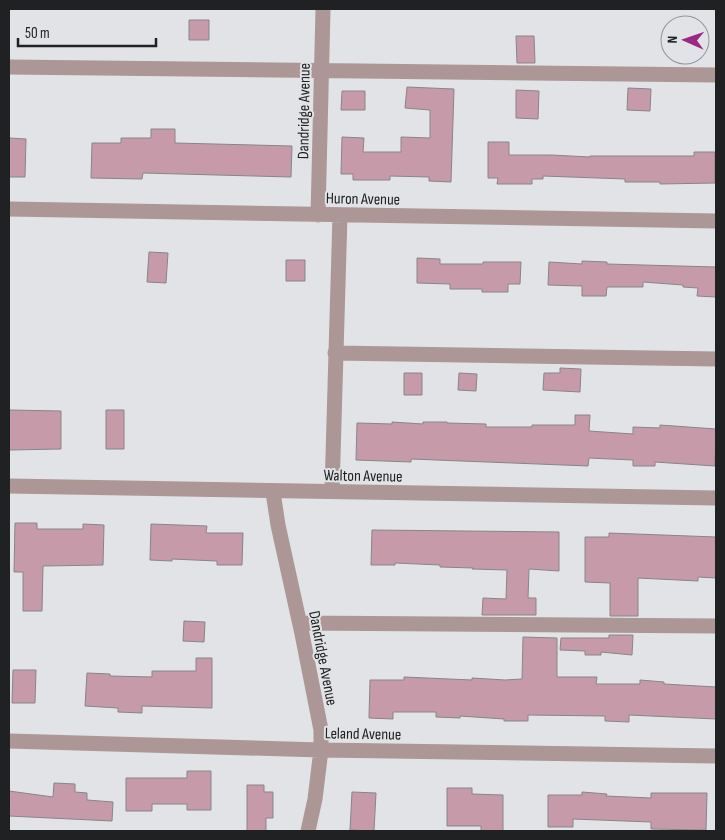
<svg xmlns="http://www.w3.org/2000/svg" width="725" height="840" font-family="'Sofia Sans Condensed',sans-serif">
<rect width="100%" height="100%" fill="#e1e3e6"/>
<path fill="#c79aaa" stroke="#888586" d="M 189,20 L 209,20 L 209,40 L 189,40 Z
M 516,36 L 534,36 L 535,63 L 517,63 Z
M 407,87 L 454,89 L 451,182 L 429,181 L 429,177 L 390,176 L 390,180 L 353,180 L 353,174 L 341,174 L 342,137 L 364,138 L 363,152 L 401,152 L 401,137 L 430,138 L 430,110 L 405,108 Z
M 628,88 L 651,89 L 650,111 L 627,110 Z
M 516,90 L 539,91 L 538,119 L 516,118 Z
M 342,91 L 365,91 L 365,110 L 341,110 Z
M 151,129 L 175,129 L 175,143 L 292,146 L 291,177 L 143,173 L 142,179 L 91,178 L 92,143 L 121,143 L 121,138 L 151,138 Z
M 9,138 L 26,139 L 25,177 L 9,177 Z
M 488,142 L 509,142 L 509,155 L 551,155 L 590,157 L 590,156 L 694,156 L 694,152 L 715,152 L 715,183 L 660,184 L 660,182 L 625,182 L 625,179 L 543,176 L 543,179 L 532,179 L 532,184 L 497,184 L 498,178 L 488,178 Z
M 149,252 L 168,253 L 166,283 L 147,282 Z
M 417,258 L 440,259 L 440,264 L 483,264 L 483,262 L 521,262 L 520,284 L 508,284 L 508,292 L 482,292 L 482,289 L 450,289 L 450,284 L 417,283 Z
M 286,260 L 305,260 L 305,281 L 286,281 Z
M 582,261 L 607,262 L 607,264 L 716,267 L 716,297 L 697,296 L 698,288 L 683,287 L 683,285 L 643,282 L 643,287 L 607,287 L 606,296 L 582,296 L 582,286 L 548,285 L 549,262 L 582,264 Z
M 560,368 L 581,369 L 580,392 L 543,390 L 544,373 L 560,373 Z
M 404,373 L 422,373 L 422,395 L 404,395 Z
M 459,373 L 477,374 L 476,391 L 458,390 Z
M 9,410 L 61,411 L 61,449 L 9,450 Z
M 106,410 L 124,410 L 124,449 L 106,449 Z
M 575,415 L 590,415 L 589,431 L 633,434 L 633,427 L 660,428 L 660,425 L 716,429 L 715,466 L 655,462 L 655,466 L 633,466 L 633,460 L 589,458 L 588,466 L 411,459 L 411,462 L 356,460 L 357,423 L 392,424 L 392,422 L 423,424 L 423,422 L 447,422 L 447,423 L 486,424 L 486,427 L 532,427 L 532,425 L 575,425 Z
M 15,523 L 37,523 L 37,529 L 83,529 L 83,524 L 104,525 L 103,565 L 43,566 L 42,611 L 23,611 L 23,572 L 14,572 Z
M 151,524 L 207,526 L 206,533 L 243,533 L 242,565 L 217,565 L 217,561 L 172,559 L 172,561 L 150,560 Z
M 372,530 L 559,532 L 559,571 L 529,569 L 528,598 L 536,598 L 536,615 L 482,615 L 483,598 L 506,599 L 507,570 L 472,569 L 473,568 L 440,567 L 440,565 L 395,563 L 395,565 L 371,565 Z
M 609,533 L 716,537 L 716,578 L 698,577 L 698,581 L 638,578 L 638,616 L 610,616 L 610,583 L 585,582 L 585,537 L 609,537 Z
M 184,621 L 205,622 L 204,642 L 183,641 Z
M 609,635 L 633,635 L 632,655 L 601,652 L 601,655 L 585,655 L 585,651 L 560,650 L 561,638 L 609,638 Z
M 523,637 L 557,638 L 557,677 L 597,677 L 596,684 L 640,684 L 640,680 L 664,682 L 664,684 L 716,687 L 716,719 L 629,715 L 629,722 L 605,721 L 605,716 L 528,715 L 528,721 L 504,721 L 504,719 L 460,716 L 460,718 L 436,717 L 436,712 L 393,712 L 393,719 L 369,718 L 370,680 L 404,680 L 404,677 L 472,680 L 472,678 L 505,680 L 522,679 Z
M 196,658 L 212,658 L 212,708 L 142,706 L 142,713 L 118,712 L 118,708 L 85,706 L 87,673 L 110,674 L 110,676 L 152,677 L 152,671 L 196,671 Z
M 13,670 L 36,670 L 35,703 L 12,703 Z
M 187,771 L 211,771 L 211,810 L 187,810 L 187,804 L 152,804 L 152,811 L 126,811 L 126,778 L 187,778 Z
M 54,783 L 75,784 L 75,792 L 87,793 L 87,800 L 113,802 L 112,821 L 9,816 L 9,791 L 53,797 Z
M 247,785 L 264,785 L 264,792 L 273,792 L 273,818 L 266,818 L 266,831 L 247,831 Z
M 447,788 L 472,788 L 472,794 L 503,795 L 503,831 L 481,831 L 481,826 L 447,826 Z
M 352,792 L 376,793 L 374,831 L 350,830 Z
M 582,792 L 607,794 L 606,796 L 651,798 L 651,793 L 707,793 L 706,830 L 651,829 L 651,822 L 573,819 L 573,827 L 548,827 L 548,795 L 582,795 Z"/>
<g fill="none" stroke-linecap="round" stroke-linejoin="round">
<path stroke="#ac9696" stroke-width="15" d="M 9,67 L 716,75
M 9,209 L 716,221
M 318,215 L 323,9
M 335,353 L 716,359
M 9,486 L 716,498
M 332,491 L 340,215
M 273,492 L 278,525 L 302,634 L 321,730 L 321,750 L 315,799 L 308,831
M 300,623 L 716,626
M 9,741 L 321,750 L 716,756"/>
</g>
<g text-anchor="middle" stroke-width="4" stroke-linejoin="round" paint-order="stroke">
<g font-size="16" fill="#202122" stroke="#e1e3e6">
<text transform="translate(303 111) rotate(-89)" y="6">Dandridge Avenue</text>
<text transform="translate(363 198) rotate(1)" y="6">Huron Avenue</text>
<text transform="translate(363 475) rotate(1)" y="6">Walton Avenue</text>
<text transform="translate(324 658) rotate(79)" y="6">Dandridge Avenue</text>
<text transform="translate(363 733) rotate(1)" y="6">Leland Avenue</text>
</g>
</g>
<rect width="725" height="840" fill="none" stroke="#202122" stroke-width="20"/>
<g transform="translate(685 40) rotate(272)"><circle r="24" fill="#e1e3e6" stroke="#949598"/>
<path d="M0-4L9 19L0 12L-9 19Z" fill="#9b2884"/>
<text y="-8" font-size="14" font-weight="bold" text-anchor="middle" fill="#202122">N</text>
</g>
<path d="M18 38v8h138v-8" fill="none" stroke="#202122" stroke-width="2.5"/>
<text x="25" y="38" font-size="15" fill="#202122" stroke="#e1e3e6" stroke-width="4" paint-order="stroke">50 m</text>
</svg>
